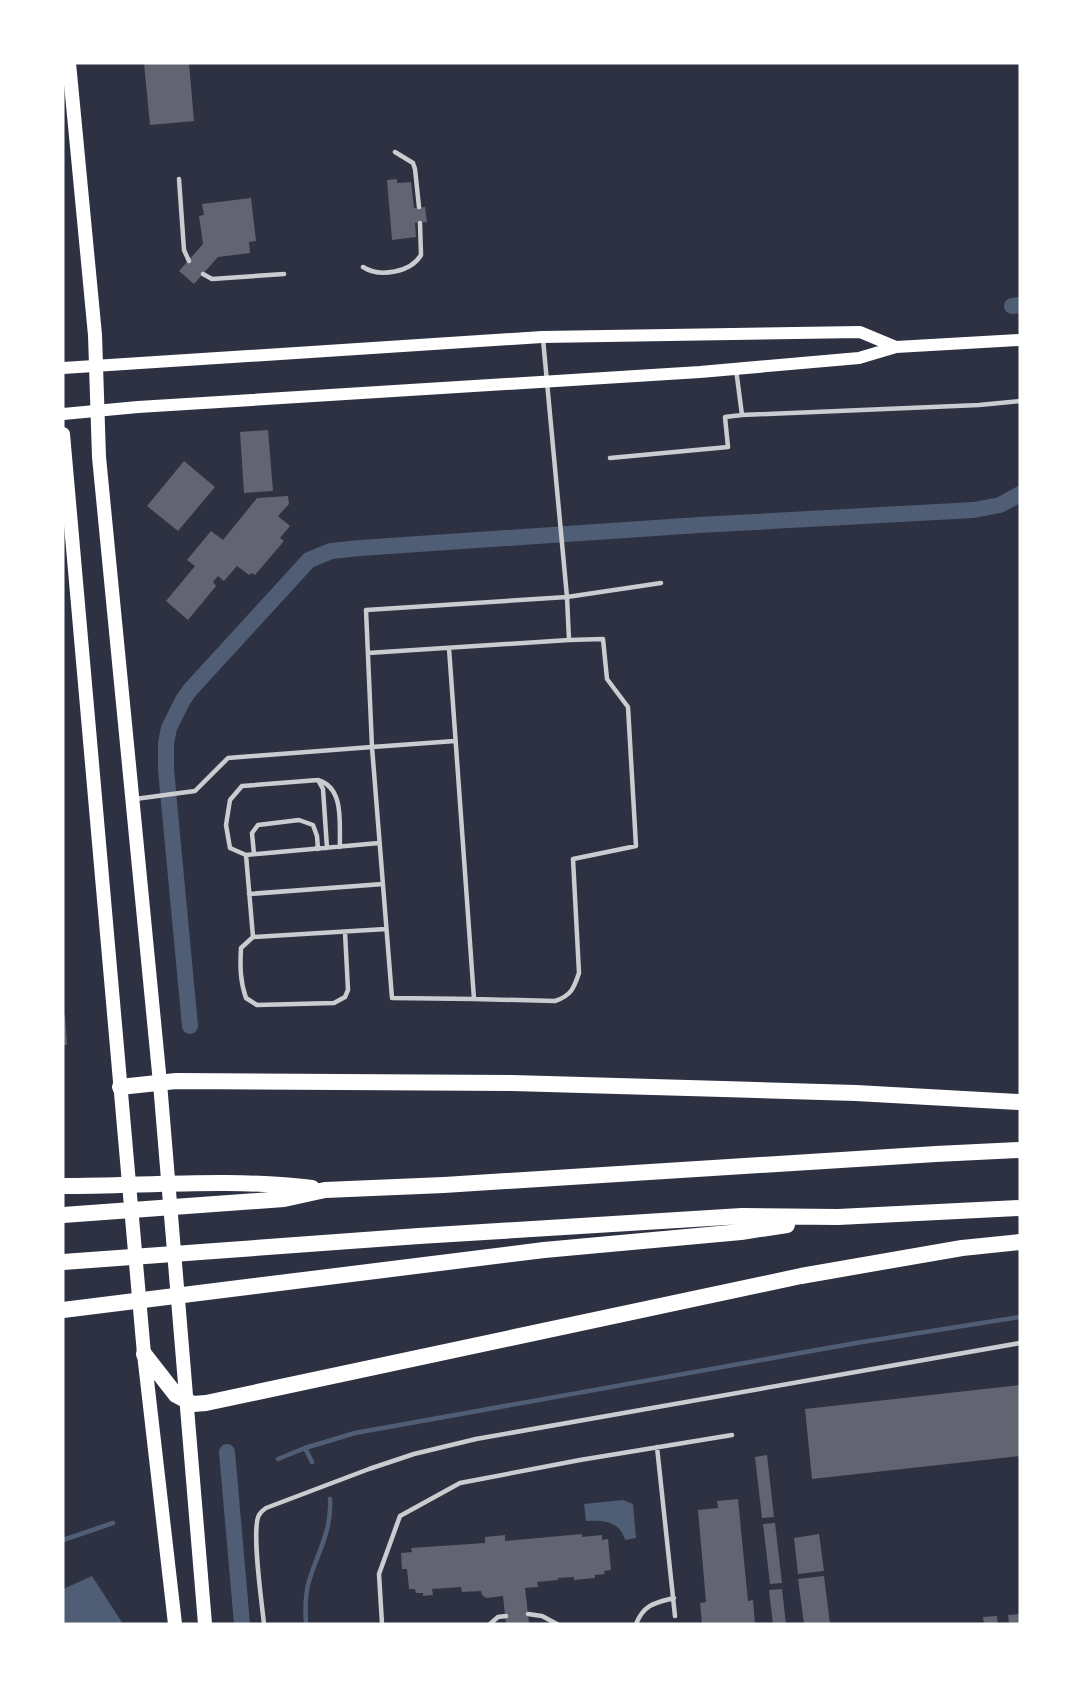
<svg xmlns="http://www.w3.org/2000/svg" width="1083" height="1687" font-family="Commissioner,sans-serif">
<rect width="100%" height="100%" fill="#2d3142"/>
<path fill="#4f5d75" d="M 623,1500 L 633,1504 L 636,1538 L 625,1540 C 620,1521 603,1520 586,1521 L 584,1504 Z
M 92,1576 L 123,1624 L 63,1624 L 63,1589 Z"/>
<g fill="none" stroke-linecap="round" stroke-linejoin="round">
<path stroke="#4f5d75" stroke-width="4.5" d="M 305,1448 L 312,1462
M 278,1459 L 305,1448 L 355,1433 L 856,1343 L 1020,1317
M 63,1540 L 113,1523
M 306,1624 C 305,1610 305,1595 309,1581 C 318,1552 332,1530 330,1499"/>
<path stroke="#4f5d75" stroke-width="16" d="M 1012,306 L 1020,305
M 190,1026 L 166,770 L 166,743 L 169,728 L 183,700 L 190,690 L 309,560 L 331,551 L 360,548 L 699,525 L 974,510 L 1000,505 L 1020,494
M 227,1452 L 242,1624"/>
</g>
<path fill="#626471" d="M 144,63 L 189,63 L 194,121 L 150,125 Z
M 397,179 L 397,183 L 411,182 L 414,208 L 425,207 L 427,222 L 415,223 L 416,237 L 392,240 L 387,180 Z
M 251,198 L 256,241 L 249,242 L 250,253 L 218,257 L 194,284 L 179,271 L 203,244 L 199,216 L 204,215 L 202,204 Z
M 268,430 L 273,491 L 244,493 L 240,432 Z
M 184,461 L 215,487 L 178,531 L 147,506 Z
M 288,496 L 289,504 L 278,516 L 290,526 L 280,538 L 284,541 L 255,575 L 252,573 L 249,575 L 237,566 L 224,581 L 218,576 L 213,582 L 216,586 L 188,620 L 166,601 L 195,566 L 187,560 L 211,531 L 223,540 L 257,498 Z
M 63,1015 L 65,1015 L 67,1045 L 63,1045 Z
M 1020,1385 L 1020,1456 L 812,1479 L 805,1409 Z
M 767,1455 L 774,1517 L 762,1518 L 755,1457 Z
M 738,1499 L 748,1601 L 753,1600 L 755,1624 L 702,1624 L 700,1603 L 706,1602 L 698,1510 L 718,1508 L 717,1501 Z
M 775,1523 L 782,1583 L 770,1584 L 763,1524 Z
M 582,1534 L 582,1537 L 602,1535 L 602,1540 L 608,1539 L 611,1570 L 604,1571 L 605,1574 L 595,1575 L 595,1578 L 574,1580 L 574,1577 L 558,1578 L 558,1580 L 537,1582 L 538,1587 L 525,1588 L 529,1623 L 506,1624 L 503,1596 L 486,1598 L 482,1595 L 481,1591 L 462,1592 L 461,1587 L 432,1589 L 433,1595 L 423,1596 L 423,1593 L 416,1593 L 415,1589 L 409,1589 L 407,1569 L 402,1569 L 401,1553 L 412,1552 L 411,1548 L 485,1543 L 485,1537 L 505,1535 L 505,1541 Z
M 819,1534 L 824,1571 L 798,1574 L 794,1538 Z
M 824,1576 L 830,1624 L 804,1624 L 798,1579 Z
M 782,1589 L 786,1624 L 773,1624 L 769,1590 Z
M 1020,1614 L 1020,1624 L 1009,1624 L 1008,1615 Z
M 997,1616 L 998,1624 L 984,1624 L 983,1617 Z"/>
<g fill="none" stroke-linecap="round" stroke-linejoin="round">
<path stroke="#caccd0" stroke-width="4.5" d="M 395,152 L 413,163 L 415,169 L 419,207
M 179,179 L 184,250 L 189,261
M 363,267 C 380,278 411,272 421,255 L 420,223
M 203,274 L 212,279 L 284,274
M 742,415 L 979,405 L 1020,401
M 610,458 L 728,447 L 725,417 L 742,415 L 736,369
M 449,648 L 474,999 L 392,998 L 372,747 L 455,741
M 368,653 L 569,640 L 567,597 L 661,583
M 318,780 C 345,788 339,824 340,847
M 135,799 L 195,791 L 228,758 L 372,747 L 366,610 L 567,597 L 543,339
M 254,854 L 252,833 L 258,825 L 299,820 L 313,825 L 317,836 L 318,849
M 246,855 L 230,848 L 226,825 L 230,800 L 242,786 L 318,780 L 323,789 L 327,848
M 249,894 L 383,884
M 345,932 L 348,990 L 345,997 L 334,1003 L 257,1005 L 246,998 C 240,981 240,966 241,948 L 253,937 L 386,929
M 253,937 L 246,855 L 379,843
M 474,999 L 555,1001 C 571,996 574,988 579,973 L 573,859 L 636,846 L 628,707 L 607,679 L 603,639 L 569,640
M 657,1447 L 675,1616
M 528,1614 L 542,1616 L 557,1624
M 264,1624 C 262,1604 251,1529 259,1515 C 261,1512 263,1510 266,1508 L 369,1469 L 414,1454 L 476,1439 L 1020,1343
M 382,1624 L 379,1574 L 400,1516 L 460,1483 L 580,1460 L 732,1435
M 490,1624 L 498,1617 L 506,1616
M 636,1624 C 644,1604 655,1603 674,1598"/>
<path stroke="#fff" stroke-width="12" d="M 63,368 L 542,337 L 860,332 L 896,347
M 63,414 L 138,407 L 700,372 L 859,358 L 896,347 L 1020,340"/>
<path stroke="#fff" stroke-width="14" d="M 69,63 L 95,335 L 99,457 L 160,1083 L 205,1624
M 63,434 L 144,1354 L 175,1624"/>
<path stroke="#fff" stroke-width="16" d="M 120,1087 L 176,1081 L 512,1083 L 723,1089 L 856,1093 L 1020,1102
M 63,1186 C 144,1186 233,1178 312,1188
M 63,1215 L 284,1199 L 325,1190 L 444,1185 L 936,1154 L 1020,1150
M 63,1262 L 419,1236 L 742,1216 L 838,1217 L 1020,1208
M 63,1310 L 544,1250 L 741,1232 L 787,1225
M 144,1354 L 176,1395 L 193,1404 L 206,1403 L 801,1276 L 962,1248 L 1020,1242"/>
</g>
<rect width="1083" height="1687" fill="none" stroke="#ffffff" stroke-width="129"/>
</svg>
